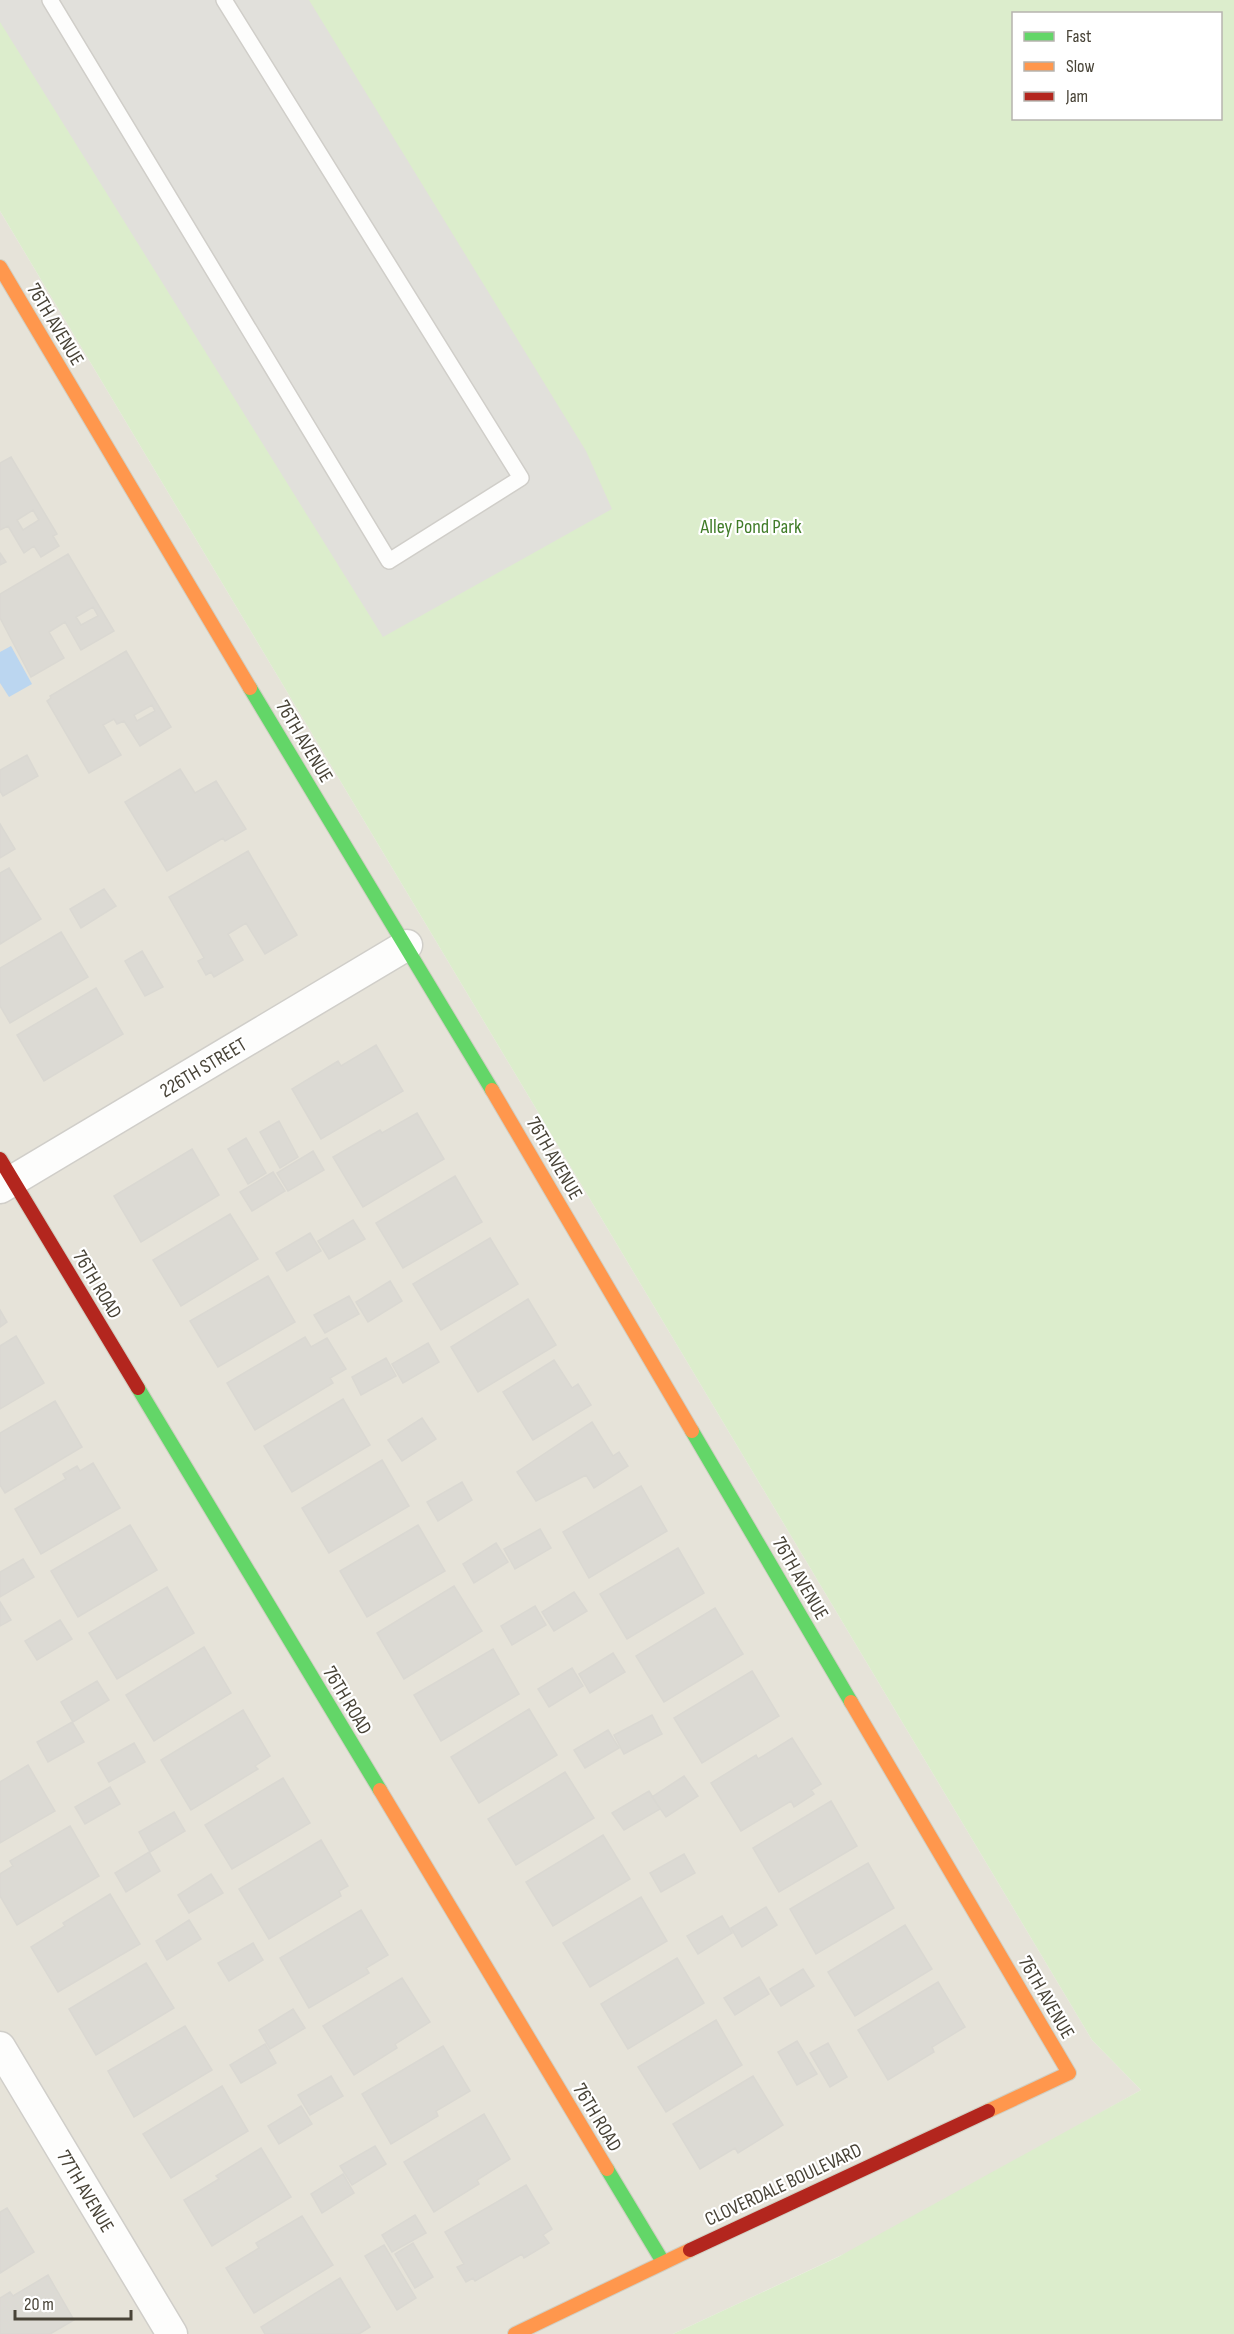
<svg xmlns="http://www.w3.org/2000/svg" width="1234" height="2334" font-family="'Sofia Sans Condensed',sans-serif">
<rect width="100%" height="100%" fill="#f2f1ec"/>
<path fill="#e6e3d9" d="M 0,211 L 1092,2040 L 1141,2090 L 876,2239 L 673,2334 L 0,2334 Z"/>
<path fill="#dcedcc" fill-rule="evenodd" d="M 0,0 L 1234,0 L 1234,2334 L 673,2334 L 838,2257 L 1141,2090 L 1092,2040 L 0,211 ZM 1014,14 L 1220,14 L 1220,118 L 1014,118 Z"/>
<path fill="#e1e0db" d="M 0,0 L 309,0 L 586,451 L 612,509 L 383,637 L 0,22 Z"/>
<path fill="#bbd6f0" d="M 11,646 L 32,684 L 9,697 L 0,683 L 0,652 Z"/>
<path fill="#dcdad4" stroke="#dad8d2" stroke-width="1.5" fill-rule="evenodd" d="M 11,457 L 57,534 L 53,536 L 59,546 L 41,557 L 34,546 L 24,553 L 8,526 L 0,530 L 0,463 ZM 33,510 L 39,520 L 23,530 L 17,520 Z
M 0,553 L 6,562 L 0,565 Z
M 68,554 L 114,631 L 81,650 L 65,622 L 49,632 L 64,658 L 31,677 L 0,618 L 0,594 ZM 93,607 L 98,616 L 81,625 L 76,617 Z
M 126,651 L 171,727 L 140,746 L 124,721 L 117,724 L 114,719 L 103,725 L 121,755 L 89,773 L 47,701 L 51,698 L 50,696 ZM 152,705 L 155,711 L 137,721 L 134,715 Z
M 27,755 L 38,776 L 3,796 L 0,791 L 0,770 Z
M 180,769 L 195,793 L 216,781 L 246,829 L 225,841 L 223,838 L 167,871 L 125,802 Z
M 0,824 L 15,849 L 0,858 Z
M 248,851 L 297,935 L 265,954 L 246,923 L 228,934 L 243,960 L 214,977 L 211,972 L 206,975 L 198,961 L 204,958 L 169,897 Z
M 9,868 L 41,919 L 0,944 L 0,873 Z
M 104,889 L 116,906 L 81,928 L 70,909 Z
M 61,932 L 88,977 L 10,1023 L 0,1006 L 0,968 Z
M 142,951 L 163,987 L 145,996 L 125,961 Z
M 96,988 L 123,1034 L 44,1081 L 17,1035 Z
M 376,1045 L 403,1091 L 321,1139 L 292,1089 L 338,1061 L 341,1066 Z
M 417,1113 L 444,1159 L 363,1207 L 333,1157 L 380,1130 L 382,1133 Z
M 279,1121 L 298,1157 L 280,1168 L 260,1132 Z
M 246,1138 L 266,1173 L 248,1184 L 228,1149 Z
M 192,1149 L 219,1195 L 141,1242 L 114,1196 Z
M 313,1151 L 324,1170 L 288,1191 L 277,1173 Z
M 273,1172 L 285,1191 L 252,1211 L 240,1192 Z
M 455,1176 L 482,1222 L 403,1268 L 376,1223 Z
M 230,1214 L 258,1259 L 181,1306 L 153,1260 Z
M 353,1220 L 365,1239 L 329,1259 L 318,1241 Z
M 310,1233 L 321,1251 L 287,1271 L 276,1253 Z
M 490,1238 L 518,1284 L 441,1330 L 413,1284 Z
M 268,1276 L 295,1322 L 218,1367 L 190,1321 Z
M 390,1281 L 402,1301 L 368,1322 L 356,1302 Z
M 349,1296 L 359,1314 L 325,1333 L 314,1315 Z
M 528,1299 L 556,1345 L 478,1392 L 451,1347 Z
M 0,1310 L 7,1322 L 0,1327 Z
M 16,1336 L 44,1383 L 0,1409 L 0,1346 Z
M 305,1337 L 311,1347 L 327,1338 L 346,1369 L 330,1378 L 333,1383 L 255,1430 L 227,1383 Z
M 428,1343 L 439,1362 L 403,1383 L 392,1364 Z
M 386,1358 L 396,1376 L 361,1395 L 352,1377 Z
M 554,1360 L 572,1388 L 578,1384 L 591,1405 L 533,1440 L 503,1392 Z
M 343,1399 L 370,1445 L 292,1492 L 264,1446 Z
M 55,1401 L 82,1447 L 5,1493 L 0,1485 L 0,1433 Z
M 422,1418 L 436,1439 L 402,1461 L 388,1440 Z
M 592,1422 L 613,1456 L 619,1452 L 628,1466 L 594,1488 L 586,1475 L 536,1501 L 517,1472 Z
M 382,1460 L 409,1506 L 329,1553 L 302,1508 Z
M 93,1463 L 120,1508 L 41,1554 L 15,1509 L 66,1479 L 63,1474 L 77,1466 L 80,1471 Z
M 462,1482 L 472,1500 L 438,1521 L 427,1502 Z
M 641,1486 L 667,1531 L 589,1578 L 563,1532 Z
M 130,1525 L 157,1570 L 78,1617 L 51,1571 Z
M 418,1525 L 445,1571 L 367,1617 L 340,1571 Z
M 540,1529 L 551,1548 L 515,1569 L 504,1549 Z
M 496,1543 L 508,1562 L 474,1583 L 463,1564 Z
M 678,1548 L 704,1593 L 627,1639 L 600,1594 Z
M 23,1559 L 34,1577 L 0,1597 L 0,1572 Z
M 454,1586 L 482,1631 L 404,1679 L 377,1633 Z
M 167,1587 L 194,1633 L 117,1679 L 89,1633 Z
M 574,1592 L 587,1611 L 554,1631 L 542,1612 Z
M 0,1602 L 11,1620 L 0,1626 Z
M 535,1606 L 546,1625 L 512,1645 L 501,1626 Z
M 715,1608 L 743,1654 L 664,1702 L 636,1656 Z
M 60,1620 L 72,1639 L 37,1660 L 25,1641 Z
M 204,1647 L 231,1693 L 154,1741 L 126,1695 Z
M 493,1649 L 519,1694 L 441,1741 L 414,1695 Z
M 613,1653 L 625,1672 L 590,1693 L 579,1674 Z
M 572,1668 L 583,1686 L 549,1707 L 538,1689 Z
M 752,1671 L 779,1716 L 702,1763 L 674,1718 Z
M 97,1681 L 109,1700 L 73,1722 L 61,1702 Z
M 529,1709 L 557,1755 L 479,1803 L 451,1757 Z
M 243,1710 L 270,1756 L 255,1766 L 258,1769 L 191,1810 L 161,1760 Z
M 652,1715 L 662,1734 L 624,1754 L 614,1735 Z
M 72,1722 L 84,1742 L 48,1762 L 37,1742 Z
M 608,1730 L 619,1748 L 585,1768 L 574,1750 Z
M 792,1738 L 821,1784 L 811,1790 L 814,1794 L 794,1807 L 791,1801 L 741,1831 L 711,1783 L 756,1755 L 758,1759 Z
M 134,1743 L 145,1762 L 109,1782 L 98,1763 Z
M 28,1765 L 55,1811 L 0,1843 L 0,1782 Z
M 565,1772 L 594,1818 L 516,1865 L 488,1819 Z
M 684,1776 L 698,1796 L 666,1817 L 652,1797 Z
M 283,1778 L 310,1823 L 232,1869 L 205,1825 Z
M 110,1787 L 120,1804 L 85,1824 L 75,1807 Z
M 649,1791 L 660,1809 L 624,1830 L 612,1813 Z
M 831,1801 L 857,1846 L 779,1892 L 753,1848 Z
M 174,1812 L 185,1831 L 150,1852 L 139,1832 Z
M 70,1826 L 99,1876 L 17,1925 L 0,1896 L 0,1874 L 13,1866 L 10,1861 Z
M 603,1835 L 630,1879 L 553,1926 L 526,1882 Z
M 321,1840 L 348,1886 L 339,1891 L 341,1896 L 269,1939 L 239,1889 Z
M 149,1852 L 160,1871 L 126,1892 L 115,1873 Z
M 684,1854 L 695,1873 L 661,1892 L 650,1873 Z
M 868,1863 L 894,1908 L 816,1954 L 790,1909 Z
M 211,1874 L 223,1893 L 189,1913 L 178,1895 Z
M 110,1894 L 140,1944 L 58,1992 L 31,1947 L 65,1926 L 63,1923 Z
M 641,1897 L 667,1941 L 590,1987 L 563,1943 Z
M 766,1907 L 777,1925 L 742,1947 L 731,1928 Z
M 361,1910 L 388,1955 L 366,1968 L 369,1973 L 309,2008 L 280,1958 Z
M 722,1916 L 732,1933 L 698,1954 L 687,1936 Z
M 189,1920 L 201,1939 L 167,1960 L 156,1941 Z
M 905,1925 L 932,1969 L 855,2016 L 828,1972 Z
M 253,1943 L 263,1960 L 229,1981 L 218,1963 Z
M 677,1958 L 704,2003 L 628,2049 L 601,2004 Z
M 146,1963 L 174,2008 L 96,2055 L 69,2009 Z
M 803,1969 L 814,1986 L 781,2006 L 770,1989 Z
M 759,1977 L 769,1994 L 735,2015 L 724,1998 Z
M 402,1978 L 430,2022 L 395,2044 L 397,2048 L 354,2075 L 323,2026 Z
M 938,1982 L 965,2027 L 932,2047 L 934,2052 L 888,2080 L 858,2030 Z
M 293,2009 L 305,2028 L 270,2049 L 259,2030 Z
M 716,2020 L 742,2065 L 666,2112 L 638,2067 Z
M 185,2026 L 212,2070 L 134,2117 L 108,2071 Z
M 797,2041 L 817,2074 L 797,2085 L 778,2052 Z
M 828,2043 L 847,2077 L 830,2087 L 810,2053 Z
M 265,2044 L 276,2063 L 241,2083 L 230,2065 Z
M 443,2046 L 470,2091 L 436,2111 L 438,2116 L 391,2144 L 362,2094 Z
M 331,2076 L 343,2096 L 310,2115 L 298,2095 Z
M 753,2076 L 783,2125 L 738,2153 L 735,2148 L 700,2169 L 673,2124 Z
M 222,2086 L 248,2131 L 171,2178 L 143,2134 Z
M 301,2106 L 312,2124 L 279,2144 L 268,2126 Z
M 484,2114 L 510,2159 L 477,2180 L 479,2184 L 434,2212 L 404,2162 Z
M 375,2146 L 386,2164 L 352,2185 L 340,2166 Z
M 261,2148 L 291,2197 L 212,2246 L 184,2200 L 219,2179 L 216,2176 Z
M 343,2174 L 354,2193 L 322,2213 L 311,2194 Z
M 526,2185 L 552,2229 L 543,2235 L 549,2243 L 524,2258 L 522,2254 L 475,2281 L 473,2278 L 466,2282 L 457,2267 L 464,2264 L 445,2232 Z
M 7,2208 L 34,2252 L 0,2273 L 0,2212 Z
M 415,2215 L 426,2233 L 392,2252 L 382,2235 Z
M 302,2216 L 333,2265 L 254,2313 L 226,2268 L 259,2248 L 256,2243 Z
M 413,2243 L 433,2277 L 415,2288 L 395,2254 Z
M 384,2245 L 416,2298 L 397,2310 L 365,2256 Z
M 48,2275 L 74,2320 L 50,2334 L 0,2334 L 0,2298 L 10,2292 L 13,2296 Z
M 340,2278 L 370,2327 L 359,2334 L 265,2334 L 261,2327 Z"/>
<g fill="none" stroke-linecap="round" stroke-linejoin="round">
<defs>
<path id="lane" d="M 50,0 L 389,561 L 521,478 L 224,0"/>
<path id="street" d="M 0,1188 L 407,945
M 0,2047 L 172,2334"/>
<path id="fast" d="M 250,688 L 492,1090
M 138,1388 L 380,1790
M 692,1431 L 851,1702
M 607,2169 L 663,2262"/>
<path id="slow" d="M 0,267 L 250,688
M 492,1090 L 692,1431
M 851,1702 L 1069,2073 L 988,2111
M 380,1790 L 607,2169
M 515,2334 L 690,2250"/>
<path id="jam" d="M 0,1159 L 138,1388
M 690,2250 L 988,2111"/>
</defs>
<use href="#lane" stroke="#d0cec9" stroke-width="18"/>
<use href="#street" stroke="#d0cec9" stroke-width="33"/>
<use href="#fast" stroke="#d1cfc3" stroke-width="16"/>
<use href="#slow" stroke="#d1cfc3" stroke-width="16"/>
<use href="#jam" stroke="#d1cfc3" stroke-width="16"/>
<use href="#lane" stroke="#fdfdfc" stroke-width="15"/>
<use href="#street" stroke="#fdfdfc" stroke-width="30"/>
<use href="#fast" stroke="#63d668" stroke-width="14"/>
<use href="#slow" stroke="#ff974d" stroke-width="14"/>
<use href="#jam" stroke="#b3261e" stroke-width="14"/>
</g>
<g text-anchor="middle" stroke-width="4.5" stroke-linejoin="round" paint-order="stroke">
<g font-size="20" fill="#484337" stroke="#fff">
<text transform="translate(56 324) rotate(59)" y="7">76TH AVENUE</text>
<text transform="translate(305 741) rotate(59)" y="7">76TH AVENUE</text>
<text transform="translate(203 1067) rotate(-31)" y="7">226TH STREET</text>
<text transform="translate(555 1158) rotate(60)" y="7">76TH AVENUE</text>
<text transform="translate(98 1284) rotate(59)" y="7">76TH ROAD</text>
<text transform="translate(801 1578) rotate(60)" y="7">76TH AVENUE</text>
<text transform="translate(348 1700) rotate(59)" y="7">76TH ROAD</text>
<text transform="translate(1047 1997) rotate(60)" y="7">76TH AVENUE</text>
<text transform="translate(598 2117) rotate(59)" y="7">76TH ROAD</text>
<text transform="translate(783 2184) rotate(-25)" y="7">CLOVERDALE BOULEVARD</text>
<text transform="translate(86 2191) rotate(59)" y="7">77TH AVENUE</text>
</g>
<g font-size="20" fill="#407c28" stroke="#fff">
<text x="751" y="533">Alley Pond Park</text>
</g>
</g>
<rect x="1012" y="12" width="210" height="108" fill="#ffffff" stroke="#b6b4af" stroke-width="1.5"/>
<rect x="1024" y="32" width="30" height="9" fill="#63d668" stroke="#b6b4af" stroke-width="1.5"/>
<text x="1066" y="42" font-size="18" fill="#484337">Fast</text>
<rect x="1024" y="62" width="30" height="9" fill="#ff974d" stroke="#b6b4af" stroke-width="1.5"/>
<text x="1066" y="72" font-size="18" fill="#484337">Slow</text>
<rect x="1024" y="92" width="30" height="9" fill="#b3261e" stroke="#b6b4af" stroke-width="1.5"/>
<text x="1066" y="102" font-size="18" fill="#484337">Jam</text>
<path d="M15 2310v9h116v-9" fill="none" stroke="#484337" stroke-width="3"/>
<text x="24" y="2310" font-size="18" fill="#484337" stroke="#ffffff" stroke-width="4.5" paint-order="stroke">20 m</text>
</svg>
